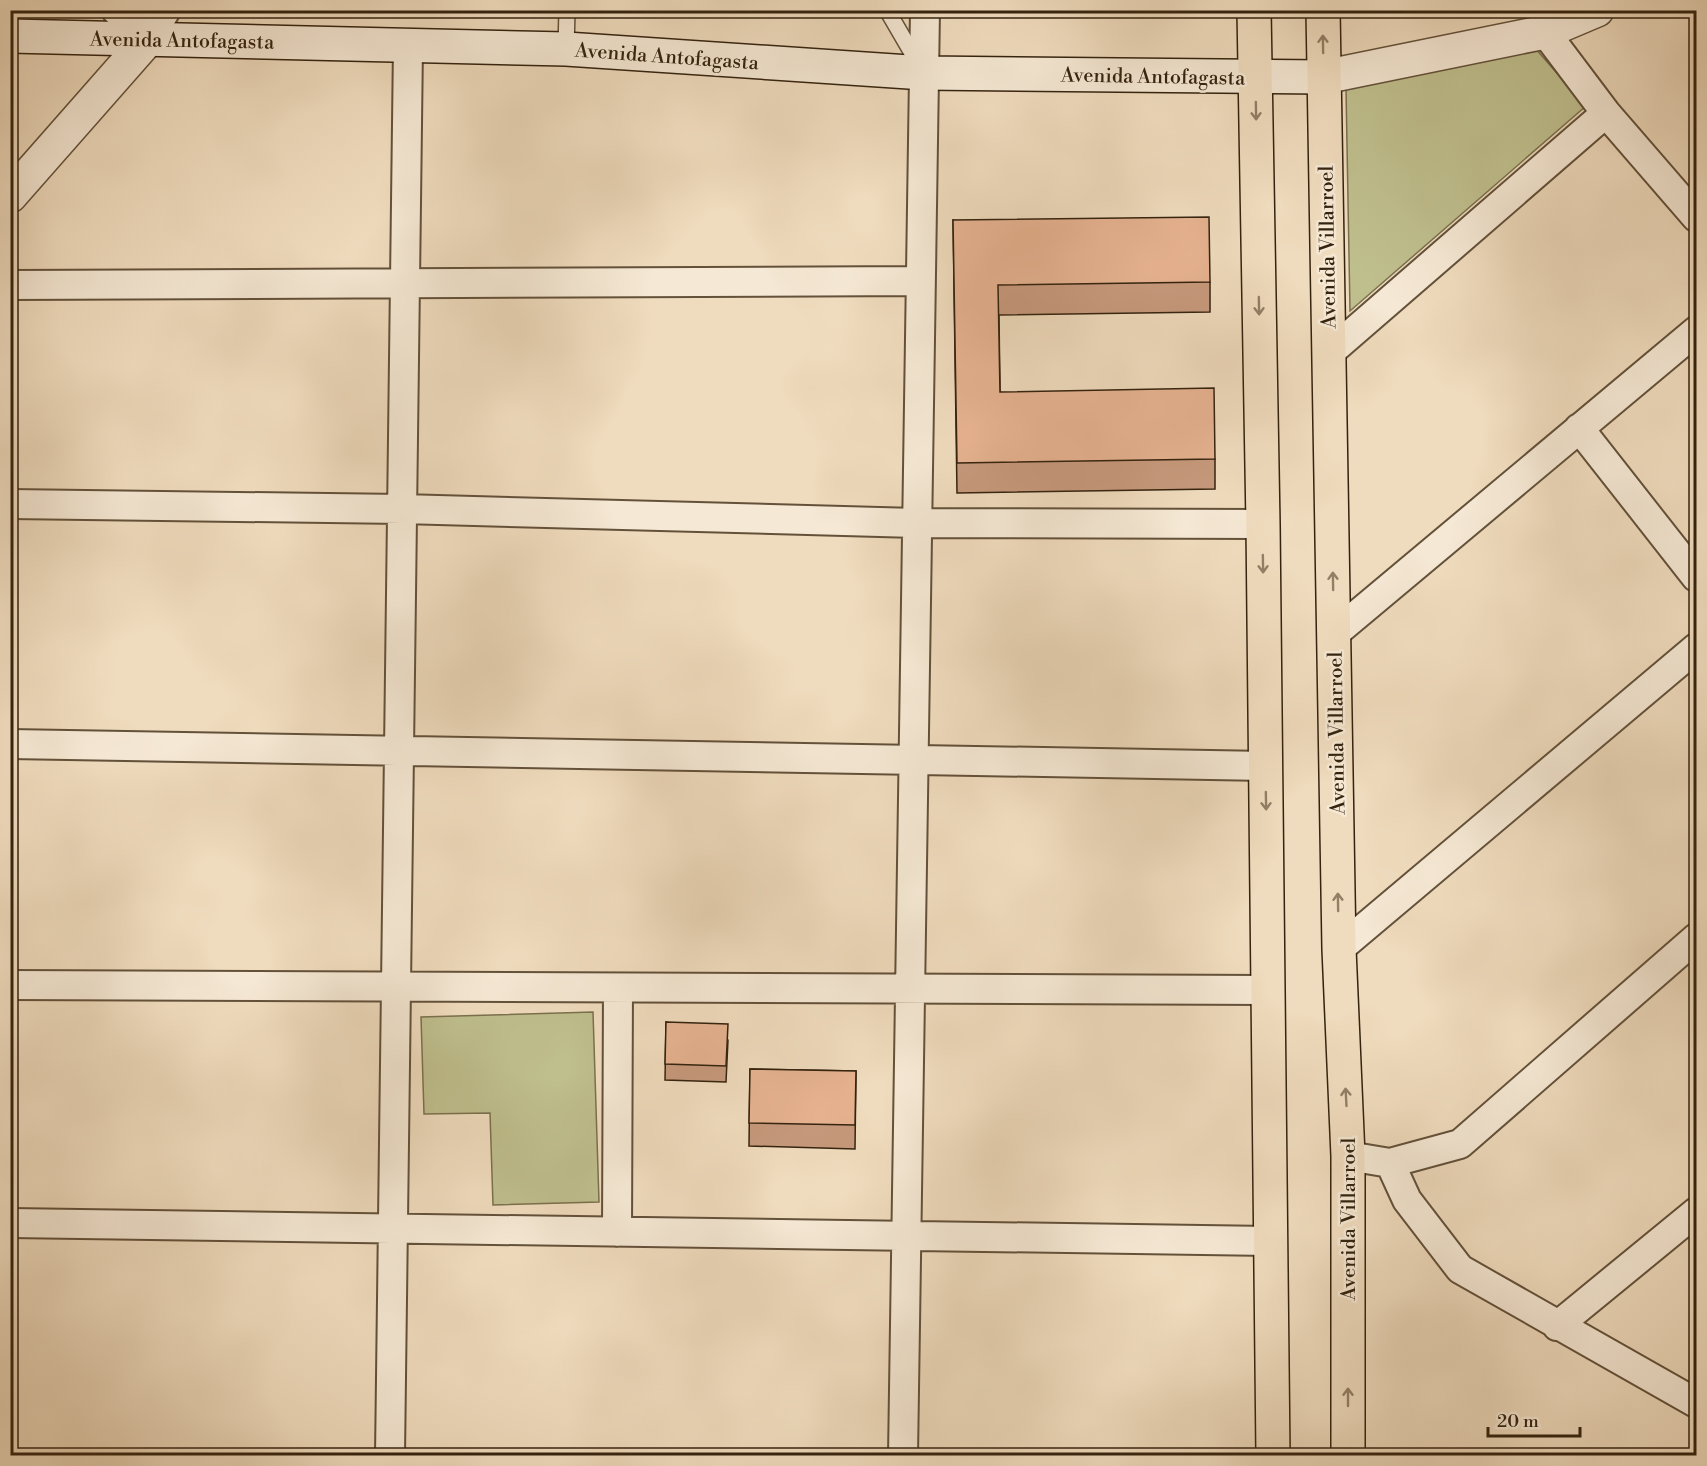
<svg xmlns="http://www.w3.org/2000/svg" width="1707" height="1466" font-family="'Libre Bodoni',serif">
<rect width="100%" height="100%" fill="#efdbbd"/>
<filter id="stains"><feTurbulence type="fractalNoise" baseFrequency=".00333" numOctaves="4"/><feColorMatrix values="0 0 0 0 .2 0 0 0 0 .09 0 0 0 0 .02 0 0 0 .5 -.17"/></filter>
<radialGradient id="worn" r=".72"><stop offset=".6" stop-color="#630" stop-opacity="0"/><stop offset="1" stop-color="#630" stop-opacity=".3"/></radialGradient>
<path fill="#bfbe8d" stroke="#7a704e" stroke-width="1.5" d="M 1527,39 L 1586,106 L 1350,311 L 1346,89 Z
M 593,1012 L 599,1202 L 493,1205 L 490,1113 L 424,1114 L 421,1017 Z"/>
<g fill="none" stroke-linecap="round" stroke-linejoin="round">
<defs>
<path id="service" d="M 887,10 L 919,65
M 566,49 L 567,10"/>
<path id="minor" d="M 116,10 L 149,38 L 166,10
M 1545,32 L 1606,113 L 1696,217
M 10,285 L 919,281
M 1328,354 L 1606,113
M 1579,428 L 1696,577
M 10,504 L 402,509 L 916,523 L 1263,524
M 1334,634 L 1696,331
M 10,744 L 1266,766
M 1339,949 L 1696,648
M 10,985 L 1268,990
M 1348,1156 L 1390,1163 L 1460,1144 L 1696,938
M 1390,1163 L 1407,1200 L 1460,1269 L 1696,1403
M 10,1223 L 1270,1241
M 617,1232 L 618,988
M 1557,1326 L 1696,1212
M 390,1456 L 408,46
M 903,1456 L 925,10"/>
<path id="tertiary" d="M 1324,77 L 1545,32 L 1597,10
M 10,196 L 149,38"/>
<path id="secondary" d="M 10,36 L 566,49 L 924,73 L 1324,77"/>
<path id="primary" d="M 1254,10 L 1263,524 L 1273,1456
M 1323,10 L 1339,949 L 1348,1156 L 1348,1456"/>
</defs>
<use href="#service" stroke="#63513a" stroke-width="18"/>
<use href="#minor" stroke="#63513a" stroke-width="32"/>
<use href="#tertiary" stroke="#63513a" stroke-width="36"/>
<use href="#secondary" stroke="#34230f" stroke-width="36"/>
<use href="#primary" stroke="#34230f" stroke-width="36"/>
<use href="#service" stroke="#f5e8d4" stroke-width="15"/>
<use href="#minor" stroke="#f5e8d4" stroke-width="28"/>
<use href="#tertiary" stroke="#f5e8d4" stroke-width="33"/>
<use href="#secondary" stroke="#f5e8d4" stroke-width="33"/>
<use href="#primary" stroke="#efdbbd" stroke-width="33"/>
</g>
<path fill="#c6997c" stroke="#34230f" stroke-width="1.5" d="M 953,220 L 1210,282 L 1210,312 L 999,315 L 1000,392 L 1215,459 L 1215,489 L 957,493 Z
M 666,1022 L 728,1040 L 726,1082 L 665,1080 Z
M 750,1069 L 856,1071 L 855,1149 L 749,1146 Z"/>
<path fill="#e6b290" stroke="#34230f" stroke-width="1.5" d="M 1209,217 L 1210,282 L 998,285 L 1000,392 L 1214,388 L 1215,459 L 957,463 L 953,220 Z
M 666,1022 L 728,1024 L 726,1066 L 665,1064 Z
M 750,1069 L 856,1071 L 855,1125 L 749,1123 Z"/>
<defs><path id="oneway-shaft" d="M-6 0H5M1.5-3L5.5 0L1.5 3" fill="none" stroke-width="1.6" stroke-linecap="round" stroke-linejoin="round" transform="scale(1.5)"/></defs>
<g stroke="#927f66">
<use href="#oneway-shaft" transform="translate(1323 44) rotate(-91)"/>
<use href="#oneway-shaft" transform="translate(1256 111) rotate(89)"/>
<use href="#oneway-shaft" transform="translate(1259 306) rotate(89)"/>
<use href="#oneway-shaft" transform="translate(1263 564) rotate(89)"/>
<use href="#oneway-shaft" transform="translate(1333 581) rotate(-91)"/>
<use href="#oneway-shaft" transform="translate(1266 801) rotate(89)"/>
<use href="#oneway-shaft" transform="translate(1338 902) rotate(-91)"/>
<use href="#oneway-shaft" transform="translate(1346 1097) rotate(-93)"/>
<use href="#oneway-shaft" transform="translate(1348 1397) rotate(-90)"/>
</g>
<g text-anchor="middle" stroke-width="5" stroke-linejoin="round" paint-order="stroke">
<g font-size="20" fill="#34230f" stroke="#f5e8d4">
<text transform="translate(182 40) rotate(1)" y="7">Avenida Antofagasta</text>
<text transform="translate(667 56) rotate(4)" y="7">Avenida Antofagasta</text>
<text transform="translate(1153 76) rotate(1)" y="7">Avenida Antofagasta</text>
<text transform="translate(1327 247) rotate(-91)" y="7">Avenida Villarroel</text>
<text transform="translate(1336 733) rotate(-91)" y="7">Avenida Villarroel</text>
<text transform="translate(1348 1219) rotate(-90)" y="7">Avenida Villarroel</text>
</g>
</g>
<rect width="1707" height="1466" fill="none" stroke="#efdbbd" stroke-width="36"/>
<rect x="12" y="12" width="1683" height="1442" fill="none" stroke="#34230f" stroke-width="3"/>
<rect x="18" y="18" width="1671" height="1430" fill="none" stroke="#34230f" stroke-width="1.5"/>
<path d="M1488 1427v9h92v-9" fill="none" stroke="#34230f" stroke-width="3"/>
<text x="1497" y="1427" font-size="18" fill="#34230f" stroke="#f5e8d4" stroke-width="4.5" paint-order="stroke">20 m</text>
<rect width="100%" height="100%" filter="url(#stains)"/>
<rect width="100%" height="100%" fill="url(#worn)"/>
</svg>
